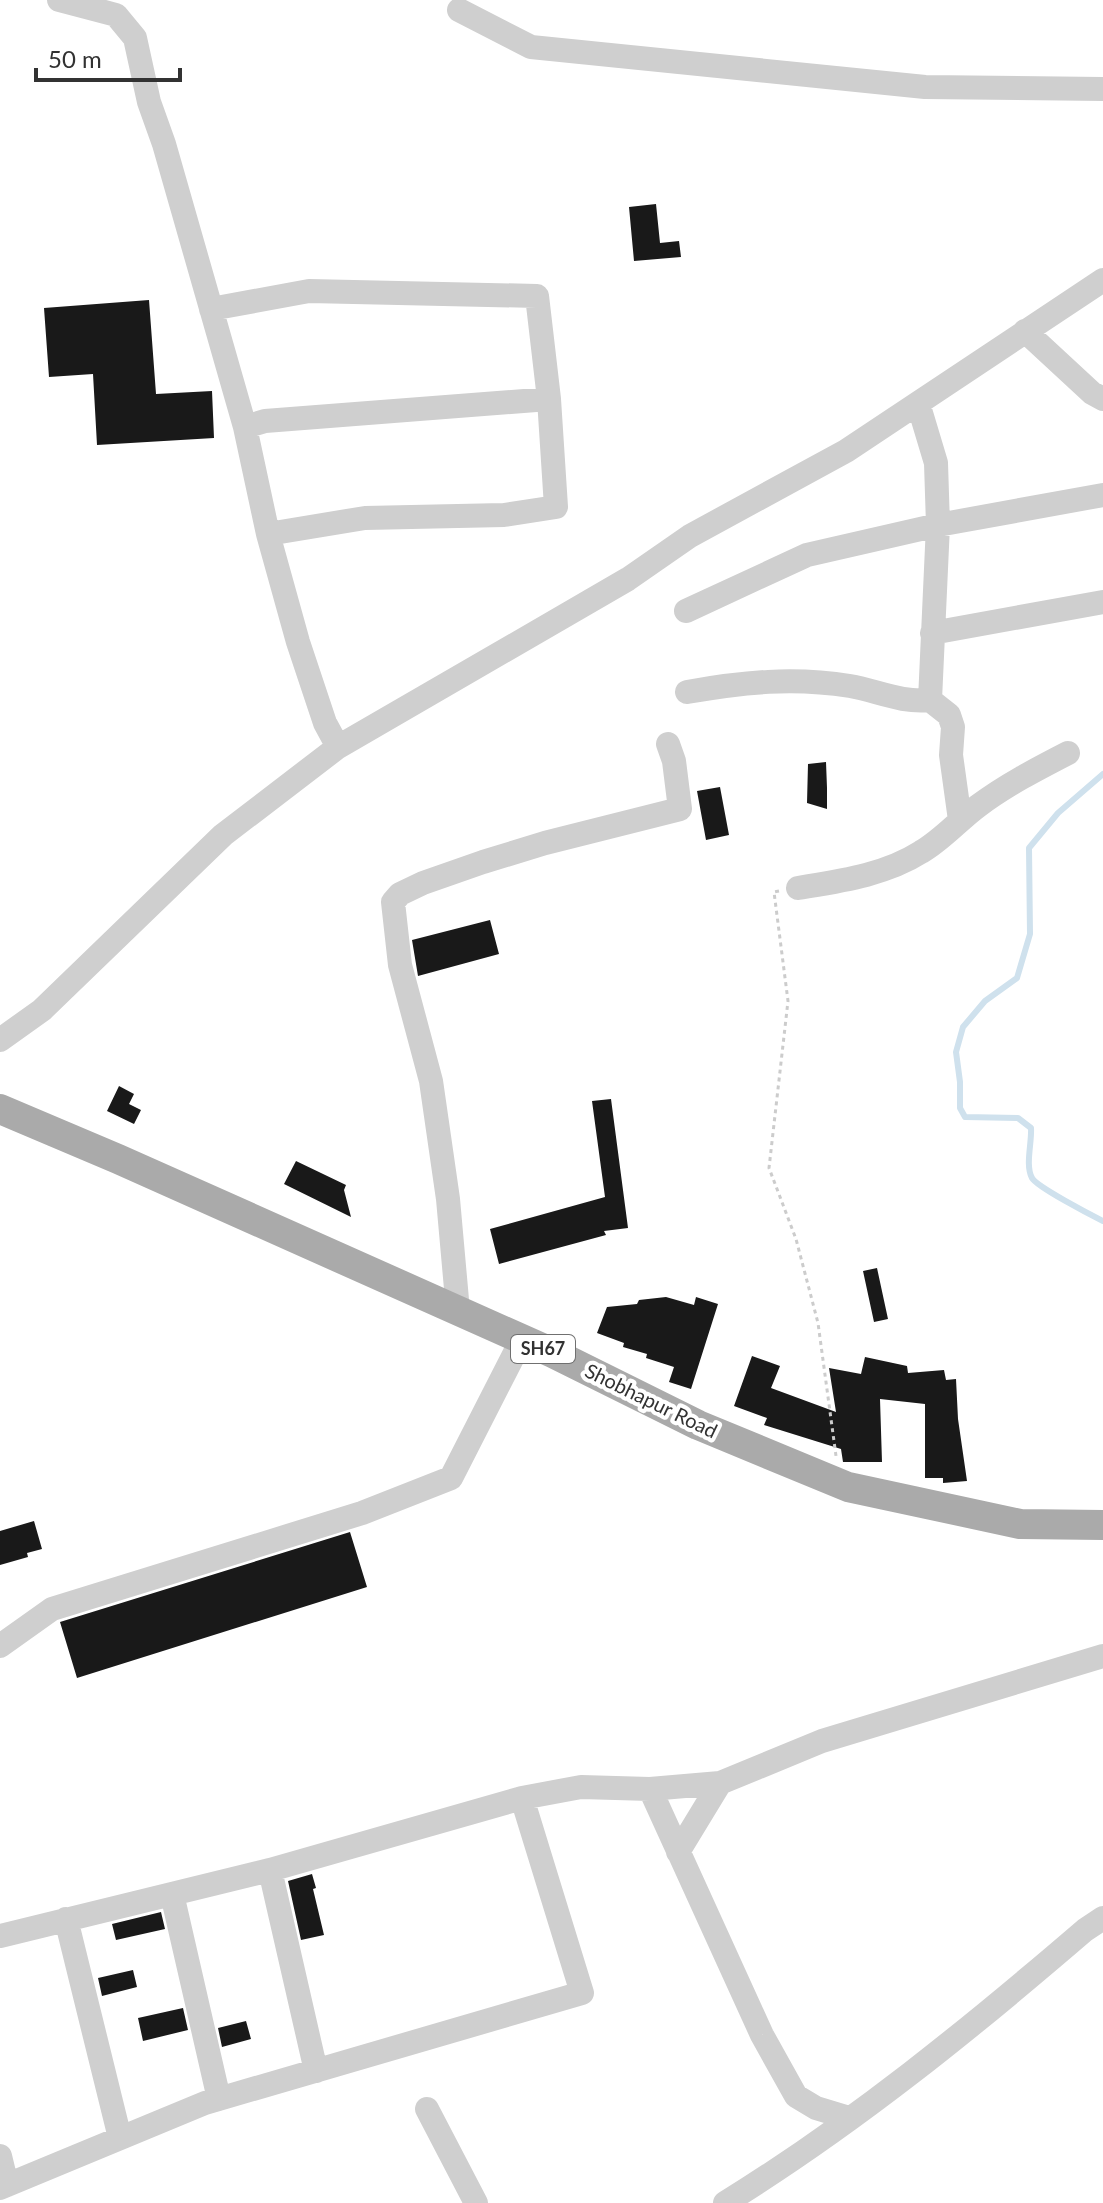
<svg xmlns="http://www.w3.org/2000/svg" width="1103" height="2203" font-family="Lato,sans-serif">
<rect width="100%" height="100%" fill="#fff"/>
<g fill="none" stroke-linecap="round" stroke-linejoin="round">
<path stroke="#cfe1ed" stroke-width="6" d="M 1103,774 L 1058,813 L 1029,848 L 1030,934 L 1017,978 L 985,1001 L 963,1027 L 956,1052 L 960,1082 L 960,1108 L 965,1117 L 1018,1118 L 1031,1128 C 1032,1143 1025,1165 1032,1178 C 1037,1187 1091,1215 1103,1221"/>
</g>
<path fill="#191919" d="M 656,204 L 660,243 L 679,241 L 681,257 L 634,261 L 629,207 Z
M 149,300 L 156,394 L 212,391 L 214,438 L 97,445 L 93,374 L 49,377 L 44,308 Z
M 826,762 L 827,788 L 827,809 L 807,803 L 808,764 Z
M 720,787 L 729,835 L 706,840 L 697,791 Z
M 490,920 L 499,954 L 418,976 L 412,940 Z
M 119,1086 L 134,1094 L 129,1104 L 141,1110 L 134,1124 L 107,1111 Z
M 611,1099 L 628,1228 L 604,1231 L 606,1235 L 499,1264 L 490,1229 L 605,1197 L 592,1101 Z
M 296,1161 L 346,1185 L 344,1190 L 351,1217 L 284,1184 Z
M 877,1268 L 888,1319 L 874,1322 L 863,1271 Z
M 666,1297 L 694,1305 L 696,1297 L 718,1304 L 691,1389 L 669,1382 L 674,1367 L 646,1358 L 647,1354 L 623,1347 L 624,1343 L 597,1333 L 607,1307 L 637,1304 L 639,1300 Z
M 752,1356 L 780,1366 L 771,1388 L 836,1412 L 829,1368 L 861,1374 L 865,1357 L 907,1366 L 908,1373 L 944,1370 L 946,1380 L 956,1379 L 958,1419 L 967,1481 L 943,1483 L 943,1478 L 925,1478 L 925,1404 L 880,1399 L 882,1462 L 843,1462 L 841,1449 L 764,1425 L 767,1418 L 734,1406 Z
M 34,1521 L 42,1549 L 27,1553 L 28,1557 L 0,1565 L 0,1531 Z
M 350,1532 L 367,1587 L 77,1678 L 60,1622 Z
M 312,1874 L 316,1888 L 313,1889 L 324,1935 L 301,1940 L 288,1881 Z
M 161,1912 L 165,1929 L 116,1940 L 112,1924 Z
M 133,1970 L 137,1987 L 102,1996 L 98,1978 Z
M 183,2008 L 188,2030 L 143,2041 L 138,2018 Z
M 246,2021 L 251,2039 L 222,2047 L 218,2028 Z"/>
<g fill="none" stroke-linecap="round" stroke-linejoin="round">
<path stroke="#ccc" stroke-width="3" stroke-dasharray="4 4" stroke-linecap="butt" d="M 779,891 L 774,892 L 788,1001 L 769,1168 L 796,1239 L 818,1323 L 836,1456"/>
<path stroke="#cfcfcf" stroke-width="24" d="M 59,0 L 116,15 L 135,38 L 149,102 L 164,144 L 245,427 L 268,534 L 298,642 L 325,723 L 338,747
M 459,10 L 531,47 L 925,87 L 1103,89
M 211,309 L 309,291 L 537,296 L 549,399 L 556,507 L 504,515 L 365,518 L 268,534
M 1025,331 L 1092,393 L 1103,399
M 918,403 L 936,463 L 938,525 L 930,700
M 245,427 L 265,421 L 549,399
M 686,611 L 807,555 L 938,525 L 1103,495
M 932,633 L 1103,602
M 687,692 C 744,682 793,677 850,686 C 878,691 901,703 930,700 L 949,715 L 953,727 L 951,755 L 960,820
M 798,888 C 840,881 885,875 921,852 C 942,840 959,820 978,806 C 1006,785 1037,769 1068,753
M 0,1040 L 42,1010 L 223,835 L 338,747 L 628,579 L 690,536 L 846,451 L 1103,280
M 458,1311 L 448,1199 L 431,1081 L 400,965 L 393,902 L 400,894 L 423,883 L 483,862 L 545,843 L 680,809 L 674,761 L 668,744
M 0,1646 L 52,1609 L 362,1513 L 451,1478 L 522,1339
M 650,1789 L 720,1783 L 822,1741 L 1103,1656
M 678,1852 L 720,1783
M 270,1870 L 316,2071
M 172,1894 L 219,2099
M 66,1919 L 120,2138
M 0,1936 L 270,1870 L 522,1798 L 581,1787 L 650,1789 L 762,2035 L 796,2096 L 816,2108 L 849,2118
M 427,2109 L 476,2203
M 0,2156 L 7,2185
M 0,2188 L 205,2103 L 582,1993 L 522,1798
M 725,2203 C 853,2124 971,2028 1085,1930 L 1103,1918"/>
<path stroke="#aaa" stroke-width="30" d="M 0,1109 L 118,1159 L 553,1353 L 698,1425 L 848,1487 L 1020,1524 L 1103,1525"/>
</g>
<g text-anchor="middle" stroke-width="8" stroke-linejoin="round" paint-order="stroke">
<rect fill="#fff" stroke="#707070" stroke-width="2" x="511" y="1335" width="64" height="28" rx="6"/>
<g font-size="18" font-weight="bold" fill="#323232">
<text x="543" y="1355">SH67</text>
</g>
<g font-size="20" fill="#323232" stroke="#fff">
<text transform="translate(651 1401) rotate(26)" y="7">Shobhapur Road</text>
</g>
</g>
<path d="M36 68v12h144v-12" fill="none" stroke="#323232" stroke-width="4"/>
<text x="48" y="68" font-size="24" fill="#323232" stroke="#ffffff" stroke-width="6" paint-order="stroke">50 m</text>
</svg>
